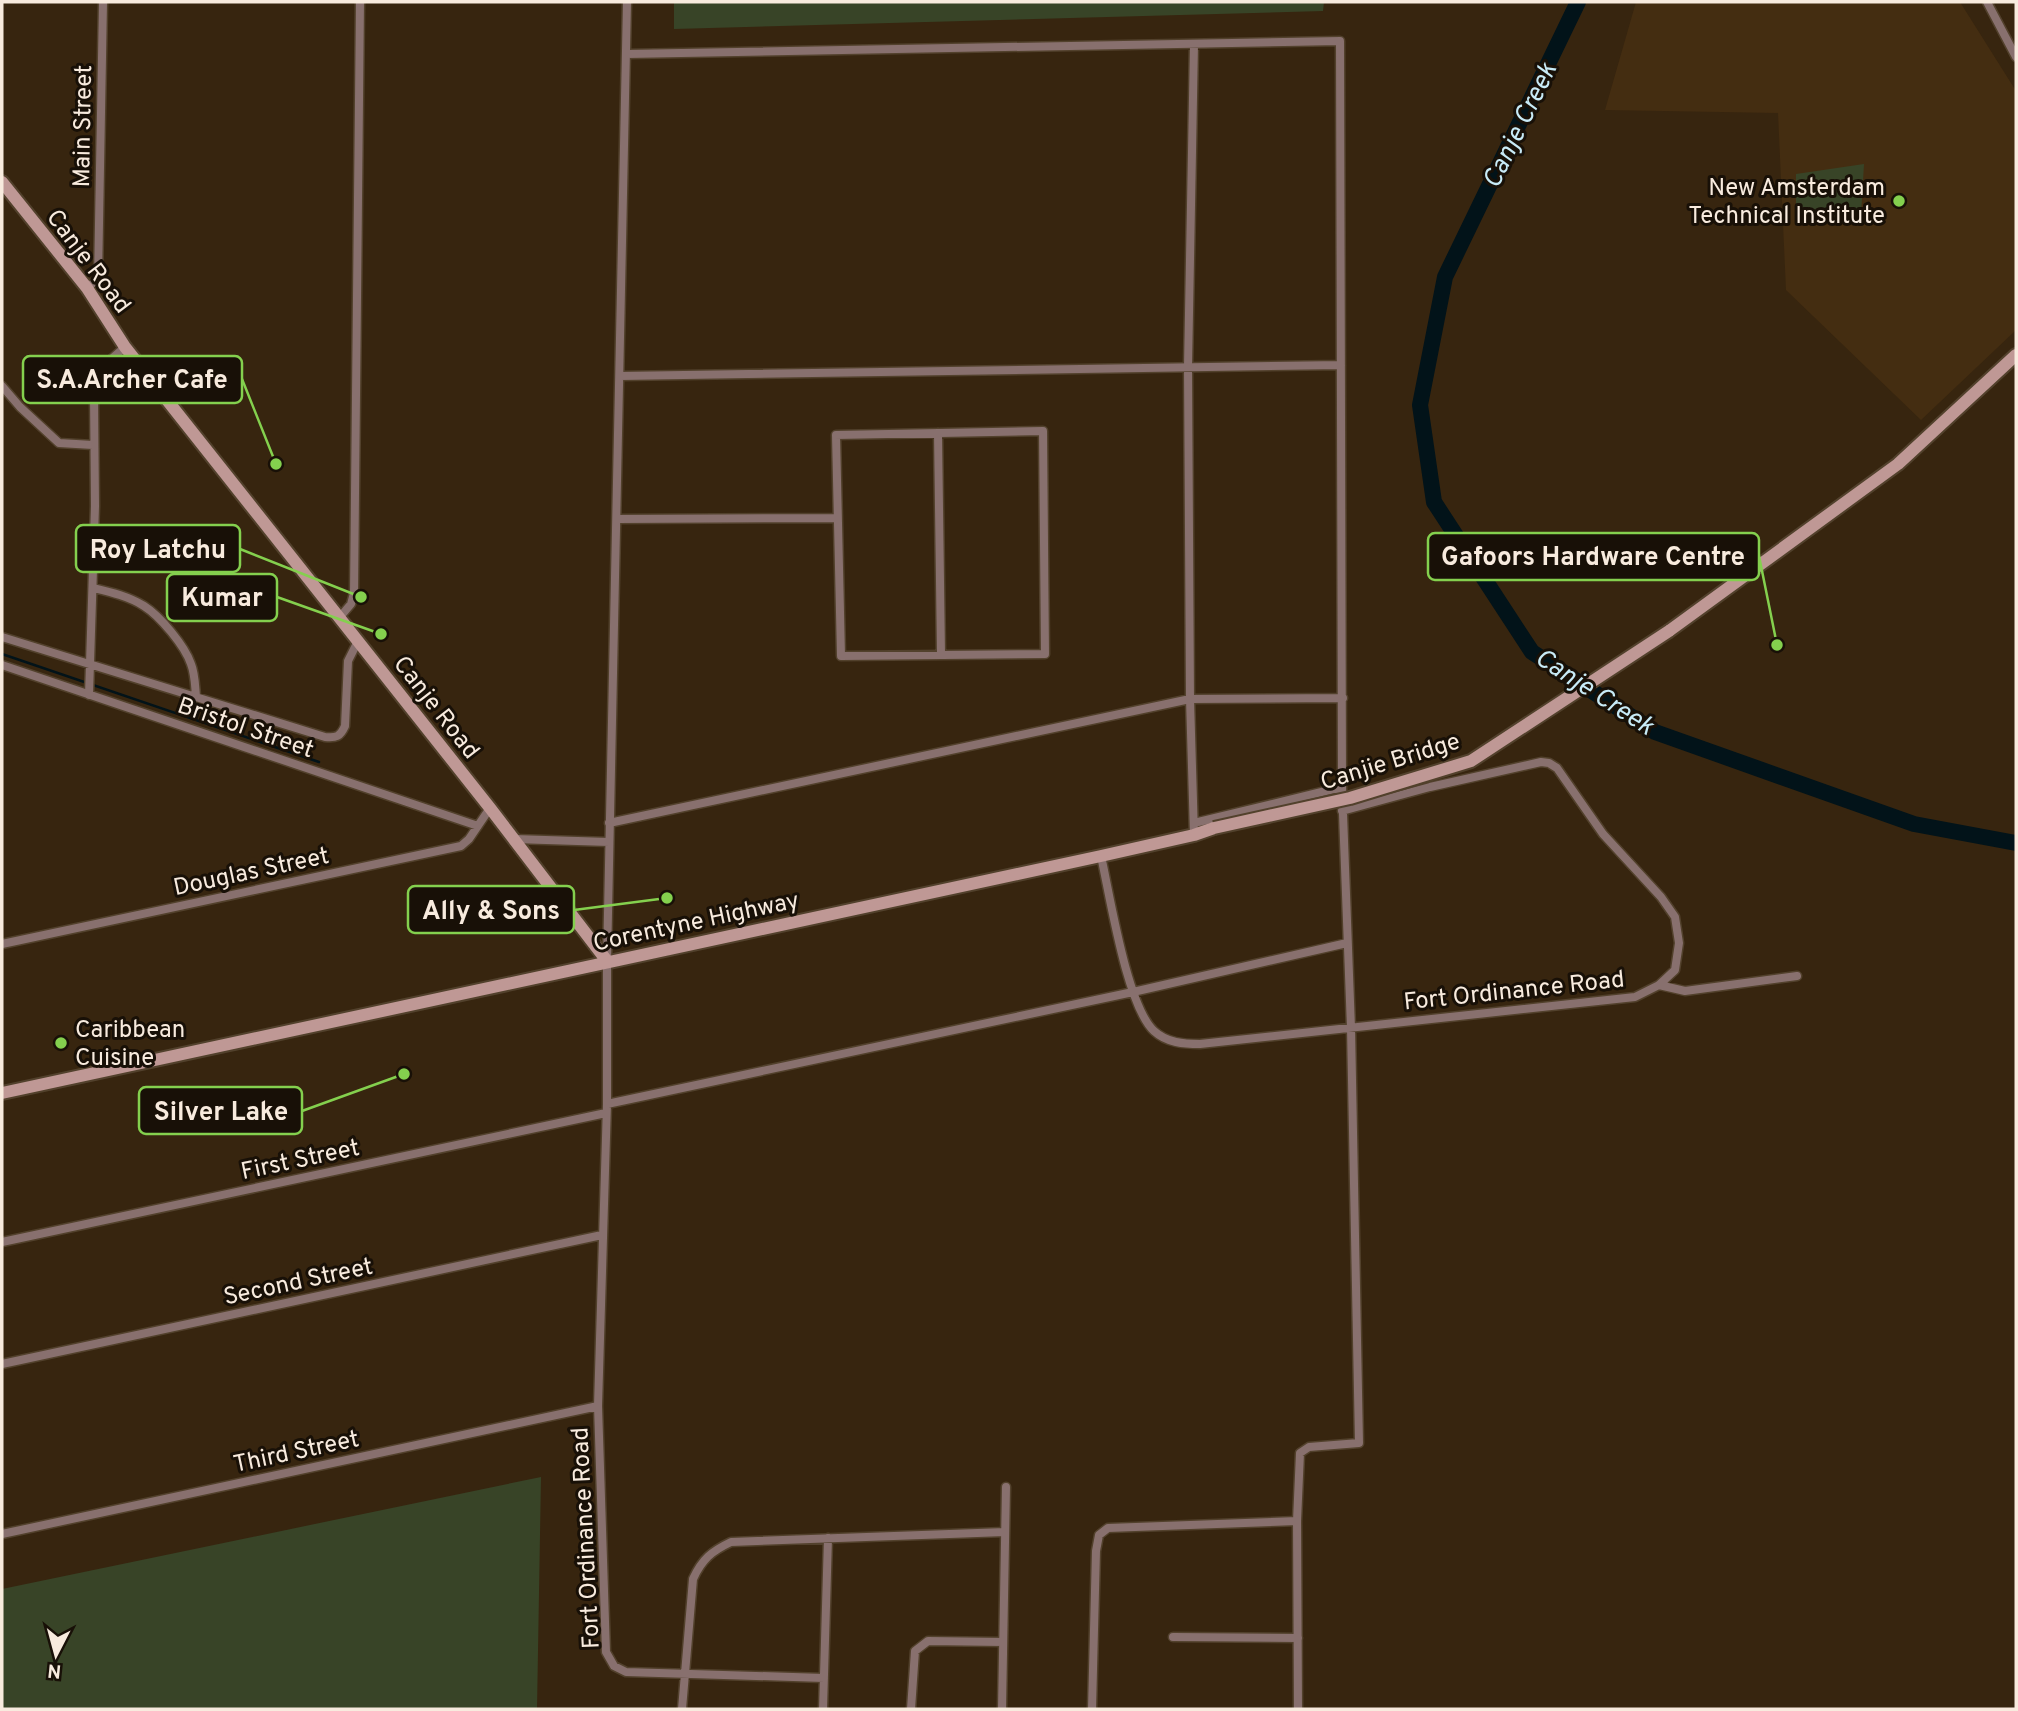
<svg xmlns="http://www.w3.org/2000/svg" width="2018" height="1711" font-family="Overpass,sans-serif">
<rect width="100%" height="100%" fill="#37250f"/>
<path fill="#442d11" d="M 1636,2 L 1960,2 L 2016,91 L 2016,330 L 1921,420 L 1786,290 L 1778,113 L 1605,110 Z"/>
<path fill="#384427" d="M 674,2 L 1324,2 L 1323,11 L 674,29 Z
M 1864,164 L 1861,215 L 1796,225 L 1796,174 Z
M 541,1477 L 537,1709 L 2,1709 L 2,1589 Z"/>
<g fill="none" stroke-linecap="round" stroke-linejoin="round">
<path stroke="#021319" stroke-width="2.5" d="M 2,654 L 319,762"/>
<path stroke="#021319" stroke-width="16" d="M 1578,2 L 1445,277 L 1420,405 L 1434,502 L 1532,652 L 1655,732 L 1914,824 L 2016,843"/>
<defs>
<path id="street" d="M 627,2 L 607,961 L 607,1104 L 598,1406 L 606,1652 L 614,1666 L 626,1672 L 824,1678
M 1987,2 L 2016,57
M 627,54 L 1340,41 L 1342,787 L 1351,1028 L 1359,1443 L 1309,1447 L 1300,1453 L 1297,1521 L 1298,1709
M 87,288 L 98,279 L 103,2
M 620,376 L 1341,365
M 2,386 L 20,407 L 59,443 L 93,445
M 1043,431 L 1045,654 L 841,656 L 836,435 Z
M 938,433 L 941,655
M 617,519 L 836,518
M 93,588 C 110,592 128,596 144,606 C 160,616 185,646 191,664 C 195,674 195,686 196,696
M 340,617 L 351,604 L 354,593 L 360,2
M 2,637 L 325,737 C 336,738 340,737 345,726 L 348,661 L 358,641
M 2,665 L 478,826
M 89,695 L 95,506 L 94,395 L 99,378 L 108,362 L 125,347
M 609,823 L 1190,699 L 1343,698
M 1194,823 L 1342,787
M 1194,835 L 1190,699 L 1188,367 L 1194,44
M 514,839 L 609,842
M 1101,856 C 1110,896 1127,1006 1154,1031 C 1167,1043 1184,1044 1200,1044 L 1635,997 L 1659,985 L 1675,970 L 1679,943 L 1675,917 L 1661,897 L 1603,834 L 1557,768 L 1549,763 L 1541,762 L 1430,787 L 1342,811
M 2,944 L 461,846 L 469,839 L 490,808
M 1659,985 L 1685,991 L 1797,976
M 607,1104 L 1133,992 L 1347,943
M 2,1242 L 606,1113
M 2,1364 L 602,1235
M 2,1534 L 598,1406
M 1173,1637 L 1298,1638
M 682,1709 L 693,1579 C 702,1559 712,1551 731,1542 L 1005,1532
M 823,1709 L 828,1538
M 911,1709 L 915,1651 L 928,1641 L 1003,1642
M 1002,1709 L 1006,1487
M 1092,1709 L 1096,1551 L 1099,1535 L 1108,1528 L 1297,1521"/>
<path id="secondary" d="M 2,182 L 87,288 L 125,347 L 490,808 L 607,961
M 1669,631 L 1898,464 L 2016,355
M 2,1093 L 1101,856 L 1194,835 L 1214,828"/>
</defs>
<use href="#street" stroke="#52412c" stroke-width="11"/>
<use href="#secondary" stroke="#52412c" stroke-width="16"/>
<use href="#street" stroke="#88706e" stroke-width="8"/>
<use href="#secondary" stroke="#bf9895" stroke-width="12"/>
<defs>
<path id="secondary-bridge" d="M 1214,828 L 1350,798 L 1471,761 L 1669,631"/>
</defs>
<use href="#secondary-bridge" stroke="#52412c" stroke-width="16" stroke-linecap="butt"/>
<use href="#secondary-bridge" stroke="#bf9895" stroke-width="12"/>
</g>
<g fill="#84d04e" stroke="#181007" stroke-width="2.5">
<circle cx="1899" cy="201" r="7"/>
<circle cx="61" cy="1043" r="7"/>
</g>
<g text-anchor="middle" stroke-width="6" stroke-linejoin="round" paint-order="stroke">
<g font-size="24" fill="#f8ebde" stroke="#181007">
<text transform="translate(82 126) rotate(-89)" y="8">Main Street</text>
<text transform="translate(89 261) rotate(53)" y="8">Canje Road</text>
<text transform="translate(437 707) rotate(52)" y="8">Canje Road</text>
<text transform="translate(246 727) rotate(19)" y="8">Bristol Street</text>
<text transform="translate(1390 761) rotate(-17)" y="8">Canjie Bridge</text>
<text transform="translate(251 871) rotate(-12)" y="8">Douglas Street</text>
<text transform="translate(696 921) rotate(-12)" y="8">Corentyne Highway</text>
<text transform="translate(1514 990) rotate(-6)" y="8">Fort Ordinance Road</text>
<text transform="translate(300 1159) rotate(-12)" y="8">First Street</text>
<text transform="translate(298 1281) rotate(-12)" y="8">Second Street</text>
<text transform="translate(296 1451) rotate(-12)" y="8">Third Street</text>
<text transform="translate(585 1538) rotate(-93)" y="8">Fort Ordinance Road</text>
</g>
<g font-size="24" fill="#f8ebde" stroke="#181007" text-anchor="end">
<text x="1885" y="195">New Amsterdam<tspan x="1885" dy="28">Technical Institute</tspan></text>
<text x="75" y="1037" text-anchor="start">Caribbean<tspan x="75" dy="28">Cuisine</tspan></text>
</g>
<g font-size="26" font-style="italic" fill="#c8ebf7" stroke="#181007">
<text transform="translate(1519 125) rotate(-64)" y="9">Canje Creek</text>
<text transform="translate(1595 691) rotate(33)" y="9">Canje Creek</text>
</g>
</g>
<path fill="none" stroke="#84d04e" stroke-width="2.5" d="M276 464L242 379M361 597L240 549M1777 645L1759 556M381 634L277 597M667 898L574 910M404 1074L302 1111"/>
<g fill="#84d04e" stroke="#181007" stroke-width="2.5">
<circle cx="276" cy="464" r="7"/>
<circle cx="361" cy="597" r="7"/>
<circle cx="1777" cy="645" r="7"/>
<circle cx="381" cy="634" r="7"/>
<circle cx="667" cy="898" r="7"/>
<circle cx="404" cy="1074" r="7"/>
</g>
<g fill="#181007" stroke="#84d04e" stroke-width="2.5">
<rect x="23" y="356" width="219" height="47" rx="7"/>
<rect x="76" y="525" width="164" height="47" rx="7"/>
<rect x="1428" y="533" width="331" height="47" rx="7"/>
<rect x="167" y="574" width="110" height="47" rx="7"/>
<rect x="408" y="886" width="166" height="47" rx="7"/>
<rect x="139" y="1087" width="163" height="47" rx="7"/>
</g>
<g font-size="26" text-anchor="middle" font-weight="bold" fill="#f8ebde">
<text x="132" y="388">S.A.Archer Cafe</text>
<text x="158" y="558">Roy Latchu</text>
<text x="1593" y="565">Gafoors Hardware Centre</text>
<text x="222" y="606">Kumar</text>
<text x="491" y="919">Ally &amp; Sons</text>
<text x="221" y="1120">Silver Lake</text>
</g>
<rect width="2018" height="1711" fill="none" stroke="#f8ebde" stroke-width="7"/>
<g transform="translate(56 1655) rotate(186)" stroke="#181007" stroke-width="5" paint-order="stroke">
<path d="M0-5L12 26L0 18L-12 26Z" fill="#f8ebde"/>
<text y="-10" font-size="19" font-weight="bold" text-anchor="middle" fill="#f8ebde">N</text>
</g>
</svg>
